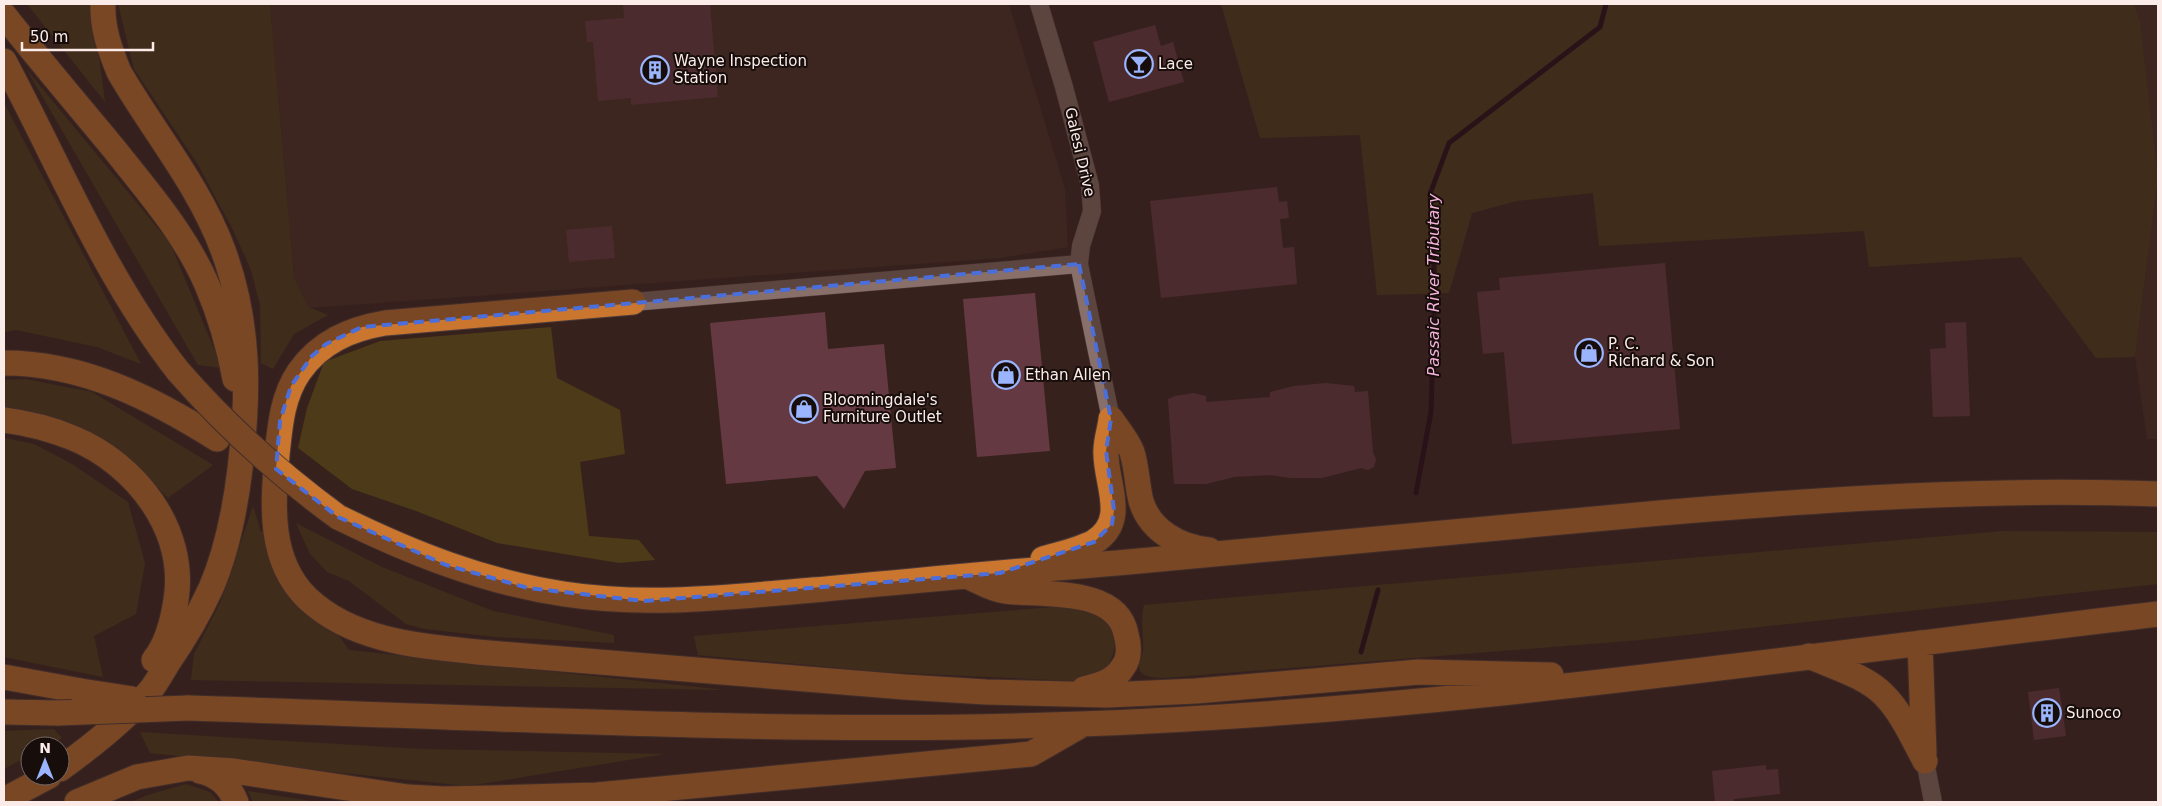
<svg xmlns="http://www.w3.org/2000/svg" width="2162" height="806" font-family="'DejaVu Sans',sans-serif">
<rect width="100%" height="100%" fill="#37211d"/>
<path fill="#462a24" d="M 270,4 L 1009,4 L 1065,189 L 1068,247 L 1000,258 L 308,308 L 294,277 Z
M 2134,4 L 2158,4 L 2158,439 L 2147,439 L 2135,357 L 2158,178 Z"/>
<path fill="#4d3a18" d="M 27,4 L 92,4 L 105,102 Z
M 118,4 L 270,4 L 294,277 L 308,307 L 328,315 L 294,334 L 273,369 L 261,363 L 260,305 L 251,270 L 233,230 L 197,163 L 134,69 Z
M 1221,4 L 2134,4 L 2140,22 L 2158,178 L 2135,357 L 2096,358 L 2021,257 L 1869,267 L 1864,231 L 1599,246 L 1593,193 L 1517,201 L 1472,213 L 1449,293 L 1377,295 L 1360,135 L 1260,138 Z
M 27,70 L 170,243 L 222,368 L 198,365 Z
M 4,103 L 141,364 L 97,347 L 16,330 L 4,332 Z
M 551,327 L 557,378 L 620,410 L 625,454 L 580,462 L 589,536 L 639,540 L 655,560 L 619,563 L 497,543 L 416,511 L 352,489 L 298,448 L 307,408 L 324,362 L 380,341 Z
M 25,379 L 92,392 L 213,465 L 168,498 C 144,474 120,447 89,432 C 64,419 31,412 4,409 L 4,380 Z
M 4,438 L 34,444 L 72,464 L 128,502 L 145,563 L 136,614 L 94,636 L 103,677 L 4,657 Z
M 253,506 L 261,532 L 264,531 L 349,650 L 725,690 L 191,680 L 194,654 L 221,601 Z
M 296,523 L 382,567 L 493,611 L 614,635 L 614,643 L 496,637 L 425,629 L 406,624 L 349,581 L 327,572 L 310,554 Z
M 2004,531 L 2158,532 L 2158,584 L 1640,640 L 1162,678 C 1155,677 1145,678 1140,671 C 1137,665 1142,657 1143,652 C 1144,636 1140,620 1144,605 Z
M 1079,605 L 1106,619 C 1116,641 1119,649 1104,671 L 1075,681 L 884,672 L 698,655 L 694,636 Z
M 54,729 L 62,738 L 47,746 L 30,746 L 30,755 L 4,769 L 4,731 Z
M 140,732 L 421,749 L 665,754 L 468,786 L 150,753 Z
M 186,784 L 210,792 L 219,802 L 131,802 L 148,795 Z
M 248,791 L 317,802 L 253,802 Z"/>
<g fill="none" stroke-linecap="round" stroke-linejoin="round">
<path stroke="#1d0114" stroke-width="5" d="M 1416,493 L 1431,412 L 1435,285 L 1430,194 L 1449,143 L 1600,27 L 1606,4
M 1361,652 L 1378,590"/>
</g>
<path fill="#653942" d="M 623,4 L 710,4 L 718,97 L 631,105 L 631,98 L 598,101 L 593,42 L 587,42 L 585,21 L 624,18 Z
M 1155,25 L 1161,46 L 1173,42 L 1184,82 L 1109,102 L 1093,42 Z
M 1277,187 L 1279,202 L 1287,201 L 1289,218 L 1280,219 L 1283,248 L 1294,247 L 1297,284 L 1161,298 L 1150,201 Z
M 612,226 L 615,258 L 569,262 L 566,230 Z
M 1665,263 L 1680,429 L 1512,444 L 1504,352 L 1483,354 L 1477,292 L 1500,290 L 1499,278 Z
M 1035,293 L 1050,451 L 977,457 L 963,299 Z
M 825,312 L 828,349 L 884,344 L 896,468 L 865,471 L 844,509 L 817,476 L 726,484 L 710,323 Z
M 1966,322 L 1970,416 L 1933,417 L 1930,349 L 1946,348 L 1945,323 Z
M 1326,383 L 1354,386 L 1355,392 L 1368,391 L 1373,452 L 1376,460 L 1374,467 L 1368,470 L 1361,468 L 1322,478 L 1291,478 L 1270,475 L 1234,477 L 1206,484 L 1174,484 L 1168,399 L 1175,396 L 1193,393 L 1206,396 L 1206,402 L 1270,397 L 1270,392 L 1294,386 Z
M 2059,688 L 2066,736 L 2034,740 L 2028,692 Z
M 1766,765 L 1766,770 L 1778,769 L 1780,794 L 1734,799 L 1734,802 L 1715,802 L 1712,771 Z"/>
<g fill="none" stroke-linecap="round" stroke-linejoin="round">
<defs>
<path id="minor" d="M 1039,4 L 1064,87 L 1090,185 L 1092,211 L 1081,246 L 1079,264 L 1111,419
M 633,302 L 1079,264
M 1925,761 L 1933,802"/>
<path id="highway" d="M 4,15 C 40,61 78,105 115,150 C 149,193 185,234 207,285 C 220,315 229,347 235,379
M 4,61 C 60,166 104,276 178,371
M 633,302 L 385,323 C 350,329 320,342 299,372 C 282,397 280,426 277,455 C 273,504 268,560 307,598 C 352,641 419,646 477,652 L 904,687 L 986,692 L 1107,695 L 1196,691 L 1419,672 L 1551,675
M 4,363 C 83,363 152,398 217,439
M 1111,419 C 1118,429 1128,441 1132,452 C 1137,468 1137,485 1141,501 C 1150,531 1180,547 1209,550
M 4,420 C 28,423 51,429 73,438 C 136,464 187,530 176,600 C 173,620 167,644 154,660
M 338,517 C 411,553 484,582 564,594 C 647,607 730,597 813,590 C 914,581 1016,571 1117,563 C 1298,548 1479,528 1660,513 C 1826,499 1992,488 2158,494
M 1043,559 C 1060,554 1079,550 1094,542 C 1130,520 1104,481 1106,450 C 1106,440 1110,429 1111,419
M 969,577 C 980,582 993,590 1005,591 C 1041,596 1117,586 1126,634 C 1129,645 1130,658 1123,667 C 1114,682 1099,685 1084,689
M 1920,643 L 1924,753
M 1809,656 C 1833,667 1866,676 1884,695 C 1902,713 1913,739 1925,761
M 4,677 L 81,691
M 188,708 C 485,717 784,735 1081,724 C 1442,711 1800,656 2158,614
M 4,712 L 58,713
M 60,769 C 92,746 124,721 150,691 C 157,682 163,671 169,661 C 185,638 199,614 211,588 C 227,551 235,510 240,469 C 249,393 250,323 223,250 C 199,185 153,131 119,72 C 110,50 102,28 103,4
M 200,771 C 218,775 229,785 236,802
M 4,800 L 49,776
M 77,802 L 137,777 L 188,768 L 234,771 L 408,797 L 443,799 L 494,798 L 597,795 L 1031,754 L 1080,726"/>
</defs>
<use href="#minor" stroke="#4e3c39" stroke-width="19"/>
<use href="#highway" stroke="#4e3c39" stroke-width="27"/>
<use href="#minor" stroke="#896f69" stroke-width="18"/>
<use href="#highway" stroke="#cb762e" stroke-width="25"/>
<defs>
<path id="highway-bridge" d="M 178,371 C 226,426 279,474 338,517
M 81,691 L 133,699
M 58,713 L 188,708"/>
</defs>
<use href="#highway-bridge" stroke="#4e3c39" stroke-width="27" stroke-linecap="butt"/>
<use href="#highway-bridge" stroke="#cb762e" stroke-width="25"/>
</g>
<path d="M0 0H2162V806H0ZM 1079,264 L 1111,419 L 1106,451 L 1114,510 L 1112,524 L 1094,542 L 1000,573 L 644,601 L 528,588 L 446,565 L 338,517 L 276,469 L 280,421 L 291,386 L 312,356 L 326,344 L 362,327 Z" fill="#37211d" fill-opacity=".55" fill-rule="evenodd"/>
<path fill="none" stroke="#4a6edb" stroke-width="4" stroke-dasharray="10 6" stroke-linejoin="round" d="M 1079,264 L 1111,419 L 1106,451 L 1114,510 L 1112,524 L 1094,542 L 1000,573 L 644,601 L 528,588 L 446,565 L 338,517 L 276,469 L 280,421 L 291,386 L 312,356 L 326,344 L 362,327 Z"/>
<defs>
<symbol id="bar-ring" viewBox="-11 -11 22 22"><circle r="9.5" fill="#170e0c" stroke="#9ab5fd" stroke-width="1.5"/><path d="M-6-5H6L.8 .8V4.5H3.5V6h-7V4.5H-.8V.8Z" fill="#9ab5fd"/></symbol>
<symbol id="building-ring" viewBox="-11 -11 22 22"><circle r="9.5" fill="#170e0c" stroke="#9ab5fd" stroke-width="1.5"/><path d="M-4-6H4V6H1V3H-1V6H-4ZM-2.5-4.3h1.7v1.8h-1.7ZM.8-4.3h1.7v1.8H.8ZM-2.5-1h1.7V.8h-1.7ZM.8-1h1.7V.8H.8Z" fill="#9ab5fd"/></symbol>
<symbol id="shop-ring" viewBox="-11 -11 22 22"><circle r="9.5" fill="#170e0c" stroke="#9ab5fd" stroke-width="1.5"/><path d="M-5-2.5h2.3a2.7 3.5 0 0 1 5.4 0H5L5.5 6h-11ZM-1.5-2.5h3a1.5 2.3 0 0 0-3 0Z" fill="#9ab5fd"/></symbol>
</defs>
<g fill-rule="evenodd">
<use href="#bar-ring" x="1123" y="48" width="32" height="32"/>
<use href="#building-ring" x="639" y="54" width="32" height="32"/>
<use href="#shop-ring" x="1573" y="337" width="32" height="32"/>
<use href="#shop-ring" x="990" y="359" width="32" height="32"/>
<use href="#shop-ring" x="788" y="393" width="32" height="32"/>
<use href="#building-ring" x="2031" y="697" width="32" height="32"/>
</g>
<g text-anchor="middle" stroke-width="4" stroke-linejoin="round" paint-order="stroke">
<g font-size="15" fill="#fcece9" stroke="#170e0c" text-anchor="start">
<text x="674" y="66">Wayne Inspection<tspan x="674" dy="17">Station</tspan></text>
<text x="1158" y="69">Lace</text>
<text x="1608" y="349">P. C.<tspan x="1608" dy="17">Richard &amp; Son</tspan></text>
<text x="1025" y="380">Ethan Allen</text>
<text x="823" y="405">Bloomingdale's<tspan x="823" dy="17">Furniture Outlet</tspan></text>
<text x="2066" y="718">Sunoco</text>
</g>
<g font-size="15" fill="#fcece9" stroke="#170e0c">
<text transform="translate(1080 152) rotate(77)" y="5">Galesi Drive</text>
</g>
<g font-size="16" font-style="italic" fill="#f5b2da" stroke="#170e0c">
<text transform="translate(1433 285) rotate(-90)" y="6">Passaic River Tributary</text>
</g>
</g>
<rect width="2162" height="806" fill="none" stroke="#fcece9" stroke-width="10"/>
<g transform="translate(45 761)"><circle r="24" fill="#170e0c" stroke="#736764"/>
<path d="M0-4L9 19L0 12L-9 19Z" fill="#9ab5fd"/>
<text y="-8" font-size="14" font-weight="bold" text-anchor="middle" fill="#fcece9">N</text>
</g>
<path d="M22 42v8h131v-8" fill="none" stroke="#fcece9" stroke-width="2.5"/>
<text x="30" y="42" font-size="15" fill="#fcece9" stroke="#170e0c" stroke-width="4" paint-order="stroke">50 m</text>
</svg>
